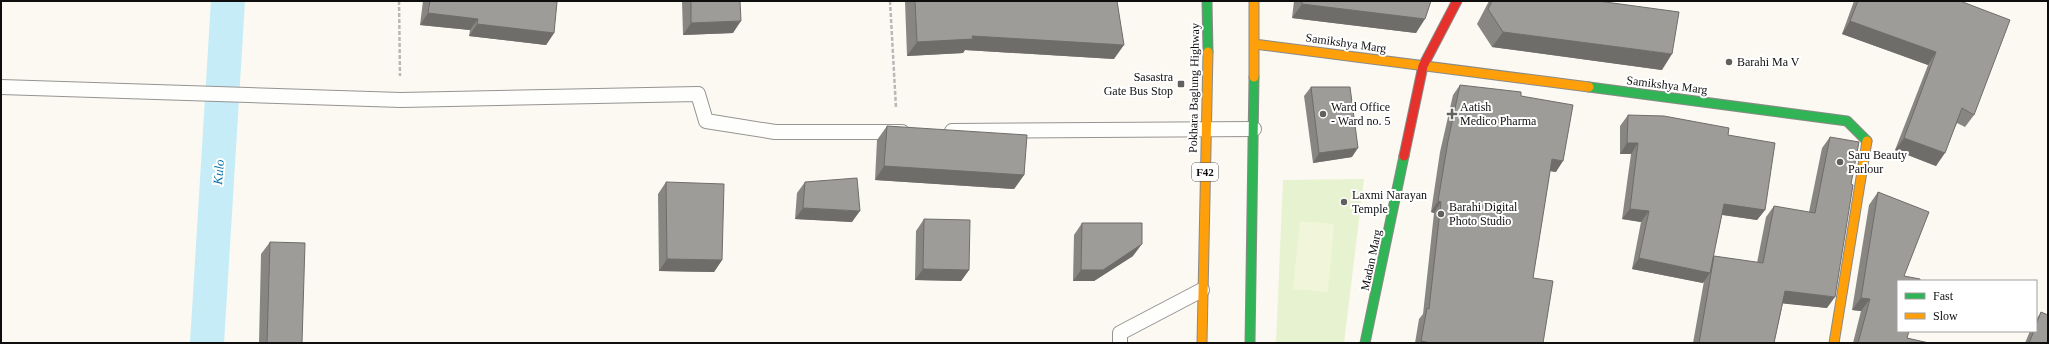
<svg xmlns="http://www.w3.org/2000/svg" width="2049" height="344" font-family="'Times New Roman',serif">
<rect width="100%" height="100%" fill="#fbf9f2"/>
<path fill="#e7f2d0" d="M 1364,179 L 1344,343 L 1276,343 L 1283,180 Z"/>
<path fill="#f1f6da" d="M 1300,221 L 1334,224 L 1328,292 L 1293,289 Z"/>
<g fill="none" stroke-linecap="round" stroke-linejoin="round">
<path stroke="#c6ecf8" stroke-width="34" d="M 207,343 L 228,1"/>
<defs>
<path id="lane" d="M 1,87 L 401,100 L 698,94 L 706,121 L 775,132 L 902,132
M 952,131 L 1254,129
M 1120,343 L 1120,333 L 1202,290"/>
<path id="fast" d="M 1207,1 L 1208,52
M 1589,87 L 1847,121 L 1867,141
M 1250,343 L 1254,77
M 1365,343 L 1404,156"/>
<path id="slow" d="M 1254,1 L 1254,77
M 1254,44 L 1589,87
M 1202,343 L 1208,52
M 1834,343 L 1867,141"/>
<path id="jam" d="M 1404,156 L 1423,66 L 1457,1"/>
</defs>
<use href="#lane" stroke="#959491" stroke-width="16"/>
<use href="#fast" stroke="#8b8a87" stroke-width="11"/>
<use href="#slow" stroke="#8b8a87" stroke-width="11"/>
<use href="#jam" stroke="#8b8a87" stroke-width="11"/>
<path stroke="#b8b8b6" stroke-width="2.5" stroke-dasharray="4 2" stroke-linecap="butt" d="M 399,1 L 400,76
M 890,1 L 896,108"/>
<use href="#lane" stroke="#fefefd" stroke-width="14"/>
<use href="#fast" stroke="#30b455" stroke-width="9"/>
<use href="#slow" stroke="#ff9f0a" stroke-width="9"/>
<use href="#jam" stroke="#e5322d" stroke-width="9"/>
</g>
<path fill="#888683" d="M 423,1 L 549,1 L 554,33 L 546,45 L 469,36 L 470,30 L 420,25 Z
M 682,1 L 740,1 L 733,33 L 683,35 Z
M 905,1 L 1117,1 L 1114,59 L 965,50 L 963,53 L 907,56 Z
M 1294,1 L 1431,1 L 1416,33 L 1292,18 Z
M 1489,1 L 1598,1 L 1662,70 L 1492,47 L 1477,24 Z
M 1854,1 L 1960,1 L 1974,115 L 1965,127 L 1957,123 L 1936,166 L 1895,150 L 1928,65 L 1842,34 Z
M 1460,85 L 1521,96 L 1556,172 L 1550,171 L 1533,278 L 1543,343 L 1415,343 L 1419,319 L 1423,314 L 1434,213 L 1431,212 L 1440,152 L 1453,95 Z
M 1311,87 L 1352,157 L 1313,163 L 1304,96 Z
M 1628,115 L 1728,135 L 1765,210 L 1757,220 L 1722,215 L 1713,257 L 1714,256 L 1757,263 L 1766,217 L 1774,206 L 1809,212 L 1822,148 L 1830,137 L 1827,308 L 1783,303 L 1774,343 L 1693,343 L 1704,281 L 1703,283 L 1632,269 L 1641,222 L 1622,219 L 1631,154 L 1620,154 L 1620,126 Z
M 887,126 L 1024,175 L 1014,189 L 875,180 L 877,140 Z
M 666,182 L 722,260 L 714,272 L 659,271 L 658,194 Z
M 805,182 L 852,222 L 795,219 L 797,193 Z
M 1878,192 L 1904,276 L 1907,338 L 1929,343 L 1853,343 L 1861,311 L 1852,310 L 1869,205 Z
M 924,219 L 969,270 L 961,281 L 915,280 L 916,231 Z
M 1082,223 L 1133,256 L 1094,281 L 1073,281 L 1074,235 Z
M 270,242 L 302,343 L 259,343 L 261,254 Z
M 2041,312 L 2048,343 L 2025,343 L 2030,331 L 2036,331 L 2036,320 Z"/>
<path fill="#6f6d6a" d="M 1302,4 L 1425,19 L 1416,33 L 1292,18 Z
M 428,13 L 478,19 L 470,30 L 420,25 Z
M 741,21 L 733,33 L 683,35 L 691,23 Z
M 1850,21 L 1936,52 L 1928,65 L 1842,34 Z
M 477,24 L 554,33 L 546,45 L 469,36 Z
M 1503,32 L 1672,54 L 1662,70 L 1492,47 Z
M 972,36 L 1124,45 L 1114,59 L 965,50 L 963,53 L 907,56 L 917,42 Z
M 1904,138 L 1945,153 L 1936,166 L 1895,150 Z
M 1627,143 L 1638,143 L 1631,154 L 1620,154 Z
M 1358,148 L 1352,157 L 1313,163 L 1319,153 Z
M 1552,159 L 1563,161 L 1556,172 L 1544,170 Z
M 884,166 L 1024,175 L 1014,189 L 875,180 Z
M 1438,201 L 1441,202 L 1434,213 L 1431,212 Z
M 1724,204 L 1765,210 L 1757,220 L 1717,214 Z
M 803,208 L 860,211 L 852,222 L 795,219 Z
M 1630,209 L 1649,211 L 1641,222 L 1622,219 Z
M 1142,244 L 1133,256 L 1094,281 L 1073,281 L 1081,270 Z
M 1639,258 L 1710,273 L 1703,283 L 1632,269 Z
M 667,259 L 722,260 L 714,272 L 659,271 Z
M 923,269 L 969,270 L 961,281 L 915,280 Z
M 1785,291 L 1835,297 L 1827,308 L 1778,303 Z
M 1861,298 L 1870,299 L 1861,311 L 1852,310 Z
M 1421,341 L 1431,343 L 1419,343 Z"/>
<path fill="#9e9c98" stroke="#6f6d6a" d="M 430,1 L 549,1 L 557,2 L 554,33 L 477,24 L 478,19 L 428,13 Z
M 691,1 L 740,1 L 741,21 L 691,23 Z
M 915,1 L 1117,1 L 1124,45 L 972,36 L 973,39 L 917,42 Z
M 1302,1 L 1431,1 L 1425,19 L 1302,4 Z
M 1492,1 L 1598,1 L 1679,12 L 1672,54 L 1503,32 L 1488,9 Z
M 1858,1 L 1960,1 L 2010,20 L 1974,115 L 1962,108 L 1945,153 L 1904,138 L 1936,52 L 1850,21 Z
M 1460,85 L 1521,92 L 1521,96 L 1573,105 L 1563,161 L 1552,159 L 1533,278 L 1553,281 L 1543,343 L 1431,343 L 1421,341 L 1427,308 L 1429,309 L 1441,202 L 1438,201 L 1448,141 Z
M 1311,87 L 1350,87 L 1358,148 L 1319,153 Z
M 1628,115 L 1664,116 L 1729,128 L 1728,135 L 1775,143 L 1765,210 L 1724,204 L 1710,273 L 1639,258 L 1649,211 L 1630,209 L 1638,143 L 1627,143 Z
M 887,126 L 1027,135 L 1024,175 L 884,166 Z
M 1830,137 L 1859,142 L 1851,184 L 1853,185 L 1835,297 L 1785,291 L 1774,343 L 1699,343 L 1714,256 L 1763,263 L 1774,206 L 1815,213 Z
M 857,178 L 860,211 L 803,208 L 805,182 Z
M 666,182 L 724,184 L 722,260 L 667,259 Z
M 1878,192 L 1929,212 L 1904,276 L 1920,279 L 1920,281 L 1898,281 L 1898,331 L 1909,331 L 1907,338 L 1929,343 L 1858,343 L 1870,299 L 1861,298 Z
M 924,219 L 970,220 L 969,270 L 923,269 Z
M 1082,223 L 1142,223 L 1142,244 L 1103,270 L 1081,270 Z
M 270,242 L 305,243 L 302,343 L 267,343 Z
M 2041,312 L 2048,315 L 2048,343 L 2029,343 L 2034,331 L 2036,331 L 2036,325 Z"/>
<g fill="#61605e" stroke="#fff" stroke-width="1.5">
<circle cx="1729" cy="62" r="4"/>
<rect x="1177" y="80" width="8" height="8" rx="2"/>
<circle cx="1323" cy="114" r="4"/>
<path d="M1450 108h4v4h4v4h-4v4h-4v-4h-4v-4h4z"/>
<circle cx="1840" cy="162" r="4"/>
<circle cx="1344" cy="202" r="4"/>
<circle cx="1441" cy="214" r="4"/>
</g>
<g text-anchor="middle" stroke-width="4" stroke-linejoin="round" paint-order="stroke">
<rect fill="#fff" stroke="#565656" stroke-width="1" x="1192" y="163" width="26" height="18" rx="3"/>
<g font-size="11" font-weight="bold" fill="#0e0e0e">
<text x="1205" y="176">F42</text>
</g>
<g font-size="12" fill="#0e0e0e" stroke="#fff">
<text transform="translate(1346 43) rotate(8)" y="4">Samikshya Marg</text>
<text transform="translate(1667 85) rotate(7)" y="4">Samikshya Marg</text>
<text transform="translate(1194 88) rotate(-89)" y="4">Pokhara Baglung Highway</text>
<text transform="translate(1371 260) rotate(-78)" y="4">Madan Marg</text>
</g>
<g font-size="12" fill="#0e0e0e" stroke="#fff" text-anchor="start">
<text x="1737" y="66">Barahi Ma V</text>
<text x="1173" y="81" text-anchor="end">Sasastra<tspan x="1173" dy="14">Gate Bus Stop</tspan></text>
<text x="1331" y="111">Ward Office<tspan x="1331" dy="14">- Ward no. 5</tspan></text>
<text x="1460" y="111">Aatish<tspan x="1460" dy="14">Medico Pharma</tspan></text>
<text x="1848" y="159">Saru Beauty<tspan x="1848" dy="14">Parlour</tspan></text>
<text x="1352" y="199">Laxmi Narayan<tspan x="1352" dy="14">Temple</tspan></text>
<text x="1449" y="211">Barahi Digital<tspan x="1449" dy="14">Photo Studio</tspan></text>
</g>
<g font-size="13" font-style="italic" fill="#0d74aa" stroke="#fff">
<text transform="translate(218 172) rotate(-86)" y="5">Kulo</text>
</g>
</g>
<rect width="2049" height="344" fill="none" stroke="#0e0e0e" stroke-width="4"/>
<rect x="1897" y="280" width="140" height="52" fill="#ffffff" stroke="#9f9f9f"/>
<rect x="1905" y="293" width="20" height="6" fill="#30b455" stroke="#9f9f9f"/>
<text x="1933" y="300" font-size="12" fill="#0e0e0e">Fast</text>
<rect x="1905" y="313" width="20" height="6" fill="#ff9f0a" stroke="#9f9f9f"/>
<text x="1933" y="320" font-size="12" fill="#0e0e0e">Slow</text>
</svg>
